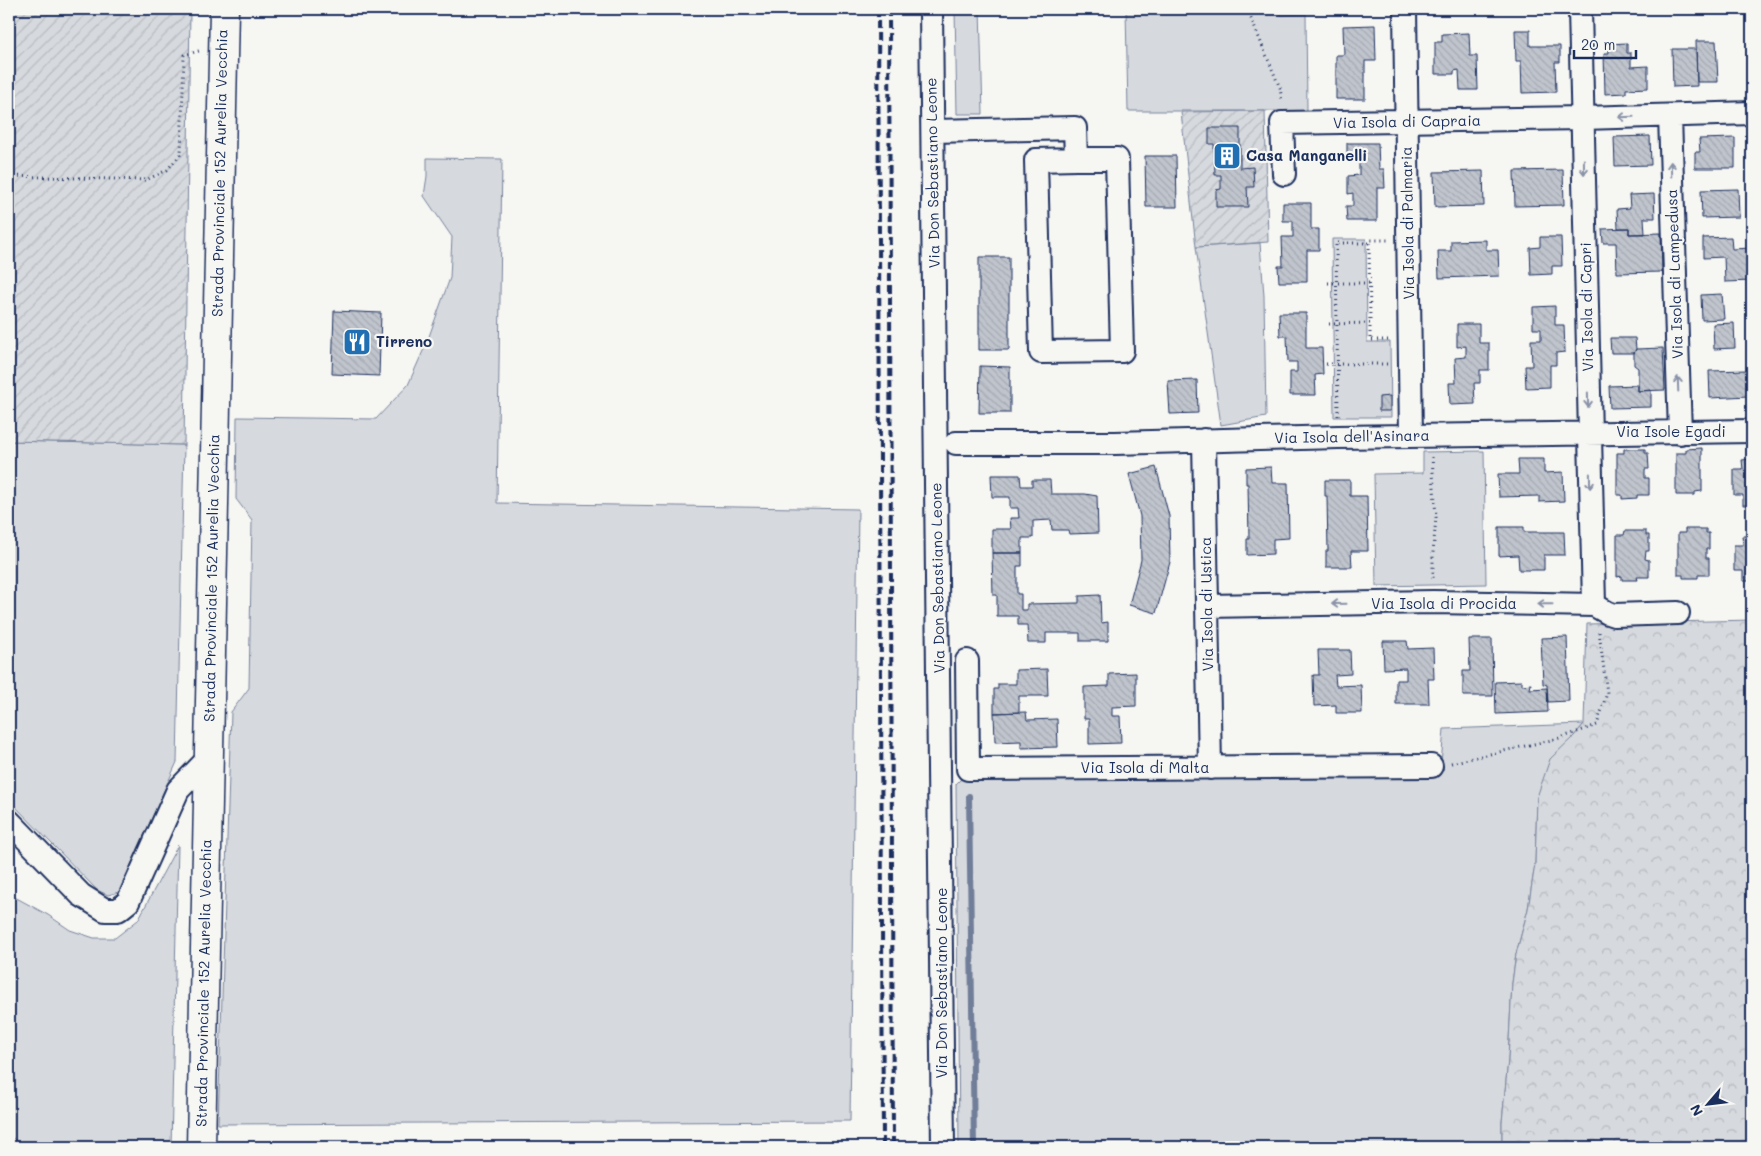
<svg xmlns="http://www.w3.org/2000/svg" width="1761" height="1156" font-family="Mali,sans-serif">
<defs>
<pattern id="forest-crowns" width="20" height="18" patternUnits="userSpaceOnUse" patternTransform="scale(1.25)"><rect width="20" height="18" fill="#d6d9dd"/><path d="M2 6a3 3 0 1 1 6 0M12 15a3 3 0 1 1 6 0" fill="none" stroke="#b7bbc0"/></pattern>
<pattern id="garden-furrows" width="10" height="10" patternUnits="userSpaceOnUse" patternTransform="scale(1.25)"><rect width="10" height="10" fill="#d6d9dd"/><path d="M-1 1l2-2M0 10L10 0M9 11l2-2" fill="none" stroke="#b7bbc0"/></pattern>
<pattern id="building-back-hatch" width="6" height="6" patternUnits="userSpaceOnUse" patternTransform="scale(1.25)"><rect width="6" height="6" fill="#c0c4cd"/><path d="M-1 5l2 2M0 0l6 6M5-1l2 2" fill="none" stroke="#a4a9b2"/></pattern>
</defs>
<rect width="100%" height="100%" fill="#f6f6f2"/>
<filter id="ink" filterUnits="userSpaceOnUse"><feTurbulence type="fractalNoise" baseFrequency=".02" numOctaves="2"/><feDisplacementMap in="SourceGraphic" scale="10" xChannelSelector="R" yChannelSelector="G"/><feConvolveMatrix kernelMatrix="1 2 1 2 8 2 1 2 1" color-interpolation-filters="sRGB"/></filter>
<g filter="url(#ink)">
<path fill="#d6d9dd" stroke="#78849e" d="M 955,9 L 980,9 L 983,114 L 957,114 Z
M 1126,9 L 1281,9 L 1281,15 L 1306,14 L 1307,111 L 1128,111 Z
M 1449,9 L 1554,9 L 1554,10 L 1450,13 Z
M 427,158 L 502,159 L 497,503 L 858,509 L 850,1121 L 218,1124 L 231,712 L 249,688 L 252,520 L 236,499 L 237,417 L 376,419 L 408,385 L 427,342 L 450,278 L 452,237 L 424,196 L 427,176 Z
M 1332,239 L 1366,239 L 1367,342 L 1390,342 L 1391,417 L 1334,417 Z
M 1260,243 L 1264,296 L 1266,417 L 1221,425 L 1196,247 Z
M 9,441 L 184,445 L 177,762 L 119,892 L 108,895 L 97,890 L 9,800 Z
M 1484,451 L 1486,584 L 1376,586 L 1374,474 L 1423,473 L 1423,452 Z
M 1584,724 L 1574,736 L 1537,797 L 1535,864 L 1528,909 L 1516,954 L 1512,983 L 1508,1060 L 1502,1122 L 1502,1147 L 959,1147 L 956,784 L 963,777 L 1440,775 L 1444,729 Z
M 178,845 L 171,1147 L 24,1147 L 9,1135 L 9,894 L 48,915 L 70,930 L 94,938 L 115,938 L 138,920 Z"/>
<path fill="url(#forest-crowns)" stroke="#78849e" d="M 1752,620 L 1752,1147 L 1502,1147 L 1502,1122 L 1508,1060 L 1512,983 L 1516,954 L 1528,909 L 1535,864 L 1537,797 L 1550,759 L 1574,736 L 1584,724 L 1587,624 Z"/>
<path fill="url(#garden-furrows)" stroke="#78849e" d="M 9,9 L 190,9 L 184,445 L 9,441 Z
M 1265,111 L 1268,242 L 1196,247 L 1181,112 Z"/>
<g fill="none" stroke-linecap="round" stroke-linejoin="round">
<path stroke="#717e99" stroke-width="6" d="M 969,796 L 974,1147"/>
</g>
<path fill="url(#building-back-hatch)" stroke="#1b2f5e" d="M 1375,25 L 1376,61 L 1365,61 L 1365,99 L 1336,99 L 1336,55 L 1344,55 L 1343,26 Z
M 1515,30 L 1530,30 L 1530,46 L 1560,46 L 1560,62 L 1555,62 L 1556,92 L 1522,93 L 1521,61 L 1516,61 Z
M 1469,33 L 1470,56 L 1477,56 L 1478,90 L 1460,90 L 1459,70 L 1454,71 L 1454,74 L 1435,74 L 1435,42 L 1442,42 L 1442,34 Z
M 1696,41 L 1716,41 L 1718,82 L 1697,82 Z
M 1627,43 L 1627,53 L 1631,53 L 1631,67 L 1648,66 L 1648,88 L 1626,89 L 1626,93 L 1605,94 L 1604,53 L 1609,53 L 1608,44 Z
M 1672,49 L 1696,49 L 1697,86 L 1673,87 Z
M 1209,128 L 1240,128 L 1240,168 L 1253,167 L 1254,187 L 1247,187 L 1248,207 L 1216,207 L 1216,190 L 1221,189 L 1221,175 L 1215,175 L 1214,144 L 1209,144 Z
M 1650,136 L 1651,165 L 1615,166 L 1614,137 Z
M 1735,138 L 1735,168 L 1695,168 L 1695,152 L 1700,152 L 1699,139 Z
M 1347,143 L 1378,143 L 1379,169 L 1384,169 L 1385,188 L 1377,188 L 1377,221 L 1347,221 L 1346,206 L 1353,206 L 1353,193 L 1348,194 L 1348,176 L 1359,175 L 1359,161 L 1347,159 Z
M 1145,156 L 1176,156 L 1177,207 L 1146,207 Z
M 1563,170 L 1564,205 L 1515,206 L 1514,171 Z
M 1483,171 L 1484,206 L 1435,207 L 1434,172 Z
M 1738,189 L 1739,217 L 1702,218 L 1701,190 Z
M 1654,194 L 1655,218 L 1644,218 L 1645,234 L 1629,234 L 1629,228 L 1618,228 L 1617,209 L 1630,208 L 1629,195 Z
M 1283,203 L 1311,203 L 1311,229 L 1319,229 L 1319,250 L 1307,250 L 1307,282 L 1279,282 L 1278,266 L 1283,266 L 1282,237 L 1293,237 L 1293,221 L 1283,221 Z
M 1629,228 L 1629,234 L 1661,233 L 1662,272 L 1617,273 L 1616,243 L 1603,243 L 1602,229 Z
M 1540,237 L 1561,237 L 1562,266 L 1552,266 L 1552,274 L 1531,275 L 1530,248 L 1540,247 Z
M 1731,237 L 1732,249 L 1752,248 L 1752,281 L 1725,282 L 1724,257 L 1703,258 L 1703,238 Z
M 1486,240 L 1486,250 L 1498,250 L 1499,276 L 1439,278 L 1438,251 L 1451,251 L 1451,241 Z
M 979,257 L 1009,257 L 1009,350 L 979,350 Z
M 1722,294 L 1724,319 L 1702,320 L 1701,295 Z
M 1555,306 L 1555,325 L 1564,325 L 1565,352 L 1556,353 L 1556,365 L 1550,365 L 1550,387 L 1526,388 L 1525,366 L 1532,366 L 1531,340 L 1541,340 L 1541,329 L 1533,329 L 1533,307 Z
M 334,311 L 381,313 L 379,376 L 332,374 Z
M 1279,313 L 1306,313 L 1306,348 L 1322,348 L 1323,374 L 1315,375 L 1316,395 L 1290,395 L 1290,372 L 1297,372 L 1297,362 L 1288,362 L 1287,336 L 1280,336 Z
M 1734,323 L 1735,348 L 1714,349 L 1713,324 Z
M 1457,324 L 1479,324 L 1479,343 L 1489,343 L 1489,370 L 1480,370 L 1480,383 L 1474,383 L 1475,404 L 1450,405 L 1449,383 L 1456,383 L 1455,358 L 1466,357 L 1466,346 L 1457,347 Z
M 1610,338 L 1635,338 L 1636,349 L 1634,353 L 1611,353 Z
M 1663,348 L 1665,390 L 1638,391 L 1638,368 L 1634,365 L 1634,353 L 1636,349 Z
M 980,366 L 1010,367 L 1010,413 L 979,413 Z
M 1747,370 L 1748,396 L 1710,398 L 1709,371 Z
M 1197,380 L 1198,413 L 1170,414 L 1168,381 Z
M 1638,385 L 1638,391 L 1651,390 L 1651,407 L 1610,408 L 1609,386 Z
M 1390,396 L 1390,411 L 1379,411 L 1379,397 Z
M 1702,448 L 1702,491 L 1695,492 L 1695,495 L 1676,495 L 1676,453 L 1686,453 L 1686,449 Z
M 1624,449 L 1645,449 L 1645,453 L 1648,453 L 1649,469 L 1645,469 L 1645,478 L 1649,478 L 1649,495 L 1637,495 L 1637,498 L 1622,499 L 1622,495 L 1617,495 L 1617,453 L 1624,453 Z
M 1751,454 L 1752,454 L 1752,511 L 1751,505 L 1743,505 L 1743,495 L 1734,495 L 1734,469 L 1743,469 L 1742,460 L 1751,459 Z
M 1518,459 L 1544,459 L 1544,473 L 1563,472 L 1564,501 L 1539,502 L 1539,496 L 1499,497 L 1498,474 L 1519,474 Z
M 1156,467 L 1169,516 L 1170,562 L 1156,613 L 1129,605 L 1141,560 L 1140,516 L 1129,474 Z
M 1271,467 L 1272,483 L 1288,483 L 1289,538 L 1273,539 L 1273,554 L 1247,555 L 1247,539 L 1249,539 L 1248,484 L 1246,484 L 1246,468 Z
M 991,475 L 1020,475 L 1021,486 L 1032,486 L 1032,480 L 1050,480 L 1051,494 L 1085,494 L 1097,496 L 1098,533 L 1069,534 L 1068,530 L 1052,530 L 1051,520 L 1033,521 L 1033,538 L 1022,538 L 1022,553 L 992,553 L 992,529 L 1011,529 L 1010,518 L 1019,518 L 1018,508 L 1010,508 L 1010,497 L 992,497 Z
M 1325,480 L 1350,480 L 1350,496 L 1367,496 L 1368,551 L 1351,551 L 1352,567 L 1326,567 L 1326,551 L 1328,551 L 1327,496 L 1325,496 Z
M 1499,527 L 1524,527 L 1524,532 L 1564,532 L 1565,555 L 1544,555 L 1544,570 L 1519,570 L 1518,555 L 1499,556 Z
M 1685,529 L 1706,529 L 1706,533 L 1709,533 L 1709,549 L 1706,549 L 1706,558 L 1709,558 L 1709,575 L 1698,575 L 1698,578 L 1683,578 L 1683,575 L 1678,575 L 1678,533 L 1685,533 Z
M 1751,530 L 1752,530 L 1752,587 L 1751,581 L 1743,581 L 1743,571 L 1734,571 L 1734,545 L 1743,545 L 1742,536 L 1751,536 Z
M 1625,531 L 1646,531 L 1646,535 L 1649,535 L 1649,551 L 1646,551 L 1645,559 L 1649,560 L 1649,577 L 1637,577 L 1638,580 L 1622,580 L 1622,576 L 1617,577 L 1617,535 L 1624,535 Z
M 992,553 L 1022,553 L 1022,566 L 1017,566 L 1017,594 L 1021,594 L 1021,610 L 1027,610 L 1027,604 L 1079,603 L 1079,596 L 1100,595 L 1101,623 L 1108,622 L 1108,641 L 1080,641 L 1080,633 L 1046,633 L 1046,643 L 1028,643 L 1027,625 L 1018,625 L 1018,616 L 997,616 L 997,595 L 993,595 Z
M 1567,637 L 1569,701 L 1548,702 L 1547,685 L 1543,684 L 1541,638 Z
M 1469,639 L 1492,639 L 1493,696 L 1463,696 L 1463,671 L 1470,671 Z
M 1383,641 L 1407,641 L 1408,649 L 1433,648 L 1434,679 L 1428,679 L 1429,704 L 1396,704 L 1396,680 L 1406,680 L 1406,668 L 1384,669 Z
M 1318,650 L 1350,650 L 1351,674 L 1335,675 L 1336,686 L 1361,685 L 1362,713 L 1336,713 L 1336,705 L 1314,706 L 1313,675 L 1319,675 Z
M 1047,669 L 1048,696 L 1019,696 L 1019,712 L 994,713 L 994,689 L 998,689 L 998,684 L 1016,684 L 1016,670 Z
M 1136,673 L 1136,706 L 1112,707 L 1112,716 L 1120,716 L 1121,743 L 1089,744 L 1089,719 L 1084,719 L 1084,687 L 1109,686 L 1109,674 Z
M 1522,681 L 1522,685 L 1531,684 L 1530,689 L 1547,688 L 1548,712 L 1496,714 L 1495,682 Z
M 1026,712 L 1027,720 L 1057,719 L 1058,747 L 1021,748 L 1021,741 L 995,742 L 994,713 Z"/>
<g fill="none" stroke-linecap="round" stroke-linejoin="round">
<defs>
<path id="minor" d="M 931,9 L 943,1147
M 1405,9 L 1411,436
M 1580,9 L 1594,605
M 1670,116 L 1680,433
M 933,131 L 1075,128 L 1076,159
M 1076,159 L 1117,159 L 1122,351 L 1041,352 L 1036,160 Z
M 1284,174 L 1282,123 L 1583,118 L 1752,113
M 1204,440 L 1210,768
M 956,443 L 1115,443 L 1338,437 L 1752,431
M 1207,606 L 1433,602 L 1594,605 L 1608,613 L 1614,615 L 1678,613
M 967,661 L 968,769 L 1431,766
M 9,821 L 81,895 L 105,910 L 118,910 L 128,902 L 178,790 L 209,758"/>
<path id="major" d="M 201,1147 L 224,9"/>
</defs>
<use href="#minor" stroke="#1b2f5e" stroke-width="26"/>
<use href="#major" stroke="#1b2f5e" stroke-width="31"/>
<path stroke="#1b2f5e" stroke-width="3" stroke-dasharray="1 4" stroke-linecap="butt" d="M 1247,9 L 1280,88 L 1282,101
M 9,176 L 146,180 L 167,170 L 181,154 L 184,55 L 199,51
M 1369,243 L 1370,323
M 1328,283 L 1369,283
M 1329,324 L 1370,323 L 1370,340 L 1388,340
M 1326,364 L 1390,364
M 1338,416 L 1336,243 L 1369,243 L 1371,240 L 1388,240
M 1432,457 L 1436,517 L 1433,553 L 1433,580
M 1451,763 L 1560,738 L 1597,725 L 1607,693 L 1599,632"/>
<use href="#minor" stroke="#f6f6f2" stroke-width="22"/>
<use href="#major" stroke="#f6f6f2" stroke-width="28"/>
<path stroke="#1b2f5e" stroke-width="4" stroke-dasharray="8 4" stroke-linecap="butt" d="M 878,9 L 883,1147
M 889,9 L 893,1147"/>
</g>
<defs><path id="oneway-shaft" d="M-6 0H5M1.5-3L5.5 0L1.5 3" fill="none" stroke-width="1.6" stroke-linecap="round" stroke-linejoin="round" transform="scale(1.25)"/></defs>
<g stroke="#8892a8">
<use href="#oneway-shaft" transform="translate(1626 117) rotate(178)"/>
<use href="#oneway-shaft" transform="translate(1584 167) rotate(89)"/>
<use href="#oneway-shaft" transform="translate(1671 169) rotate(-92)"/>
<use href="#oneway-shaft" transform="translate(1678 384) rotate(-92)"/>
<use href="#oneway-shaft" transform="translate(1588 400) rotate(89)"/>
<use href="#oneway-shaft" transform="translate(1590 481) rotate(89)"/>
<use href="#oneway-shaft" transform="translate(1339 604) rotate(179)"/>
<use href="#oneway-shaft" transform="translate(1545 604) rotate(-179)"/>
</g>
</g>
<defs>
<symbol id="building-square" viewBox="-11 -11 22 22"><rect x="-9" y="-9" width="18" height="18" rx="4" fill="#1f6fb2" stroke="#f6f6f2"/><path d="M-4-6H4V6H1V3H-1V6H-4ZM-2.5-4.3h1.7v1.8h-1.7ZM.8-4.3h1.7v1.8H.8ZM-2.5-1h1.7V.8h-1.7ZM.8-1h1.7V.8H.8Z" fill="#fff"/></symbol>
<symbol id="restaurant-square" viewBox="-11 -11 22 22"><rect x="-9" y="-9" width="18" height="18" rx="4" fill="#1f6fb2" stroke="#f6f6f2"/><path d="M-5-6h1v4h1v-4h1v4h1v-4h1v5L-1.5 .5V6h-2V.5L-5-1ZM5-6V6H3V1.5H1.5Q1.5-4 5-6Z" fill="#fff"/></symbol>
</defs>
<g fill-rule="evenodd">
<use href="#building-square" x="1211" y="140" width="32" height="32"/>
<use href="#restaurant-square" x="341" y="326" width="32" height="32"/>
</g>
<g text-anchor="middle" stroke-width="4.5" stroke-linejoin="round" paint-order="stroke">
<g font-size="15" fill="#1b2f5e" stroke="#f6f6f2">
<text transform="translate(1407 122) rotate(-1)" y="5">Via Isola di Capraia</text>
<text transform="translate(220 173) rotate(-89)" y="5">Strada Provinciale 152 Aurelia Vecchia</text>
<text transform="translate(933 173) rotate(-91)" y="5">Via Don Sebastiano Leone</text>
<text transform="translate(1408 223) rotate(-91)" y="5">Via Isola di Palmaria</text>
<text transform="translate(1675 274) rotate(-92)" y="5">Via Isola di Lampedusa</text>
<text transform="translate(1587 307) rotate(-91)" y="5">Via Isola di Capri</text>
<text x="1671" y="437">Via Isole Egadi</text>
<text transform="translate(1352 437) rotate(-1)" y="5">Via Isola dell'Asinara</text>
<text transform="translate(212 578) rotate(-89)" y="5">Strada Provinciale 152 Aurelia Vecchia</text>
<text transform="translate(938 578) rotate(-91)" y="5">Via Don Sebastiano Leone</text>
<text transform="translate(1207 604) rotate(-91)" y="5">Via Isola di Ustica</text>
<text x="1444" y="609">Via Isola di Procida</text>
<text x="1145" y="773">Via Isola di Malta</text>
<text transform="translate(204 983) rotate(-89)" y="5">Strada Provinciale 152 Aurelia Vecchia</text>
<text transform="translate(942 983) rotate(-90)" y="5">Via Don Sebastiano Leone</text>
</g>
<g font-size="15" font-weight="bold" fill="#1b2f5e" stroke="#f6f6f2" text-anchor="start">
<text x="1246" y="161">Casa Manganelli</text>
<text x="376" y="347">Tirreno</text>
</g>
</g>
<rect width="1761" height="1156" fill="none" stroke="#f6f6f2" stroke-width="30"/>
<rect x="15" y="15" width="1731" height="1126" fill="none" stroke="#1b2f5e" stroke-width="2" filter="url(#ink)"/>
<g transform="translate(1708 1104) rotate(242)" stroke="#f6f6f2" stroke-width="4" paint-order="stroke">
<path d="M0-4L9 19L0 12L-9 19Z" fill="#1b2f5e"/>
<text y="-8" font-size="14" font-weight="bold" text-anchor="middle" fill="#1b2f5e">N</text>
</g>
<path d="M1574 50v8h62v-8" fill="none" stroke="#1b2f5e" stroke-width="2.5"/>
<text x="1581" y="50" font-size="15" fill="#1b2f5e" stroke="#f6f6f2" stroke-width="4" paint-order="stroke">20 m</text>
</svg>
